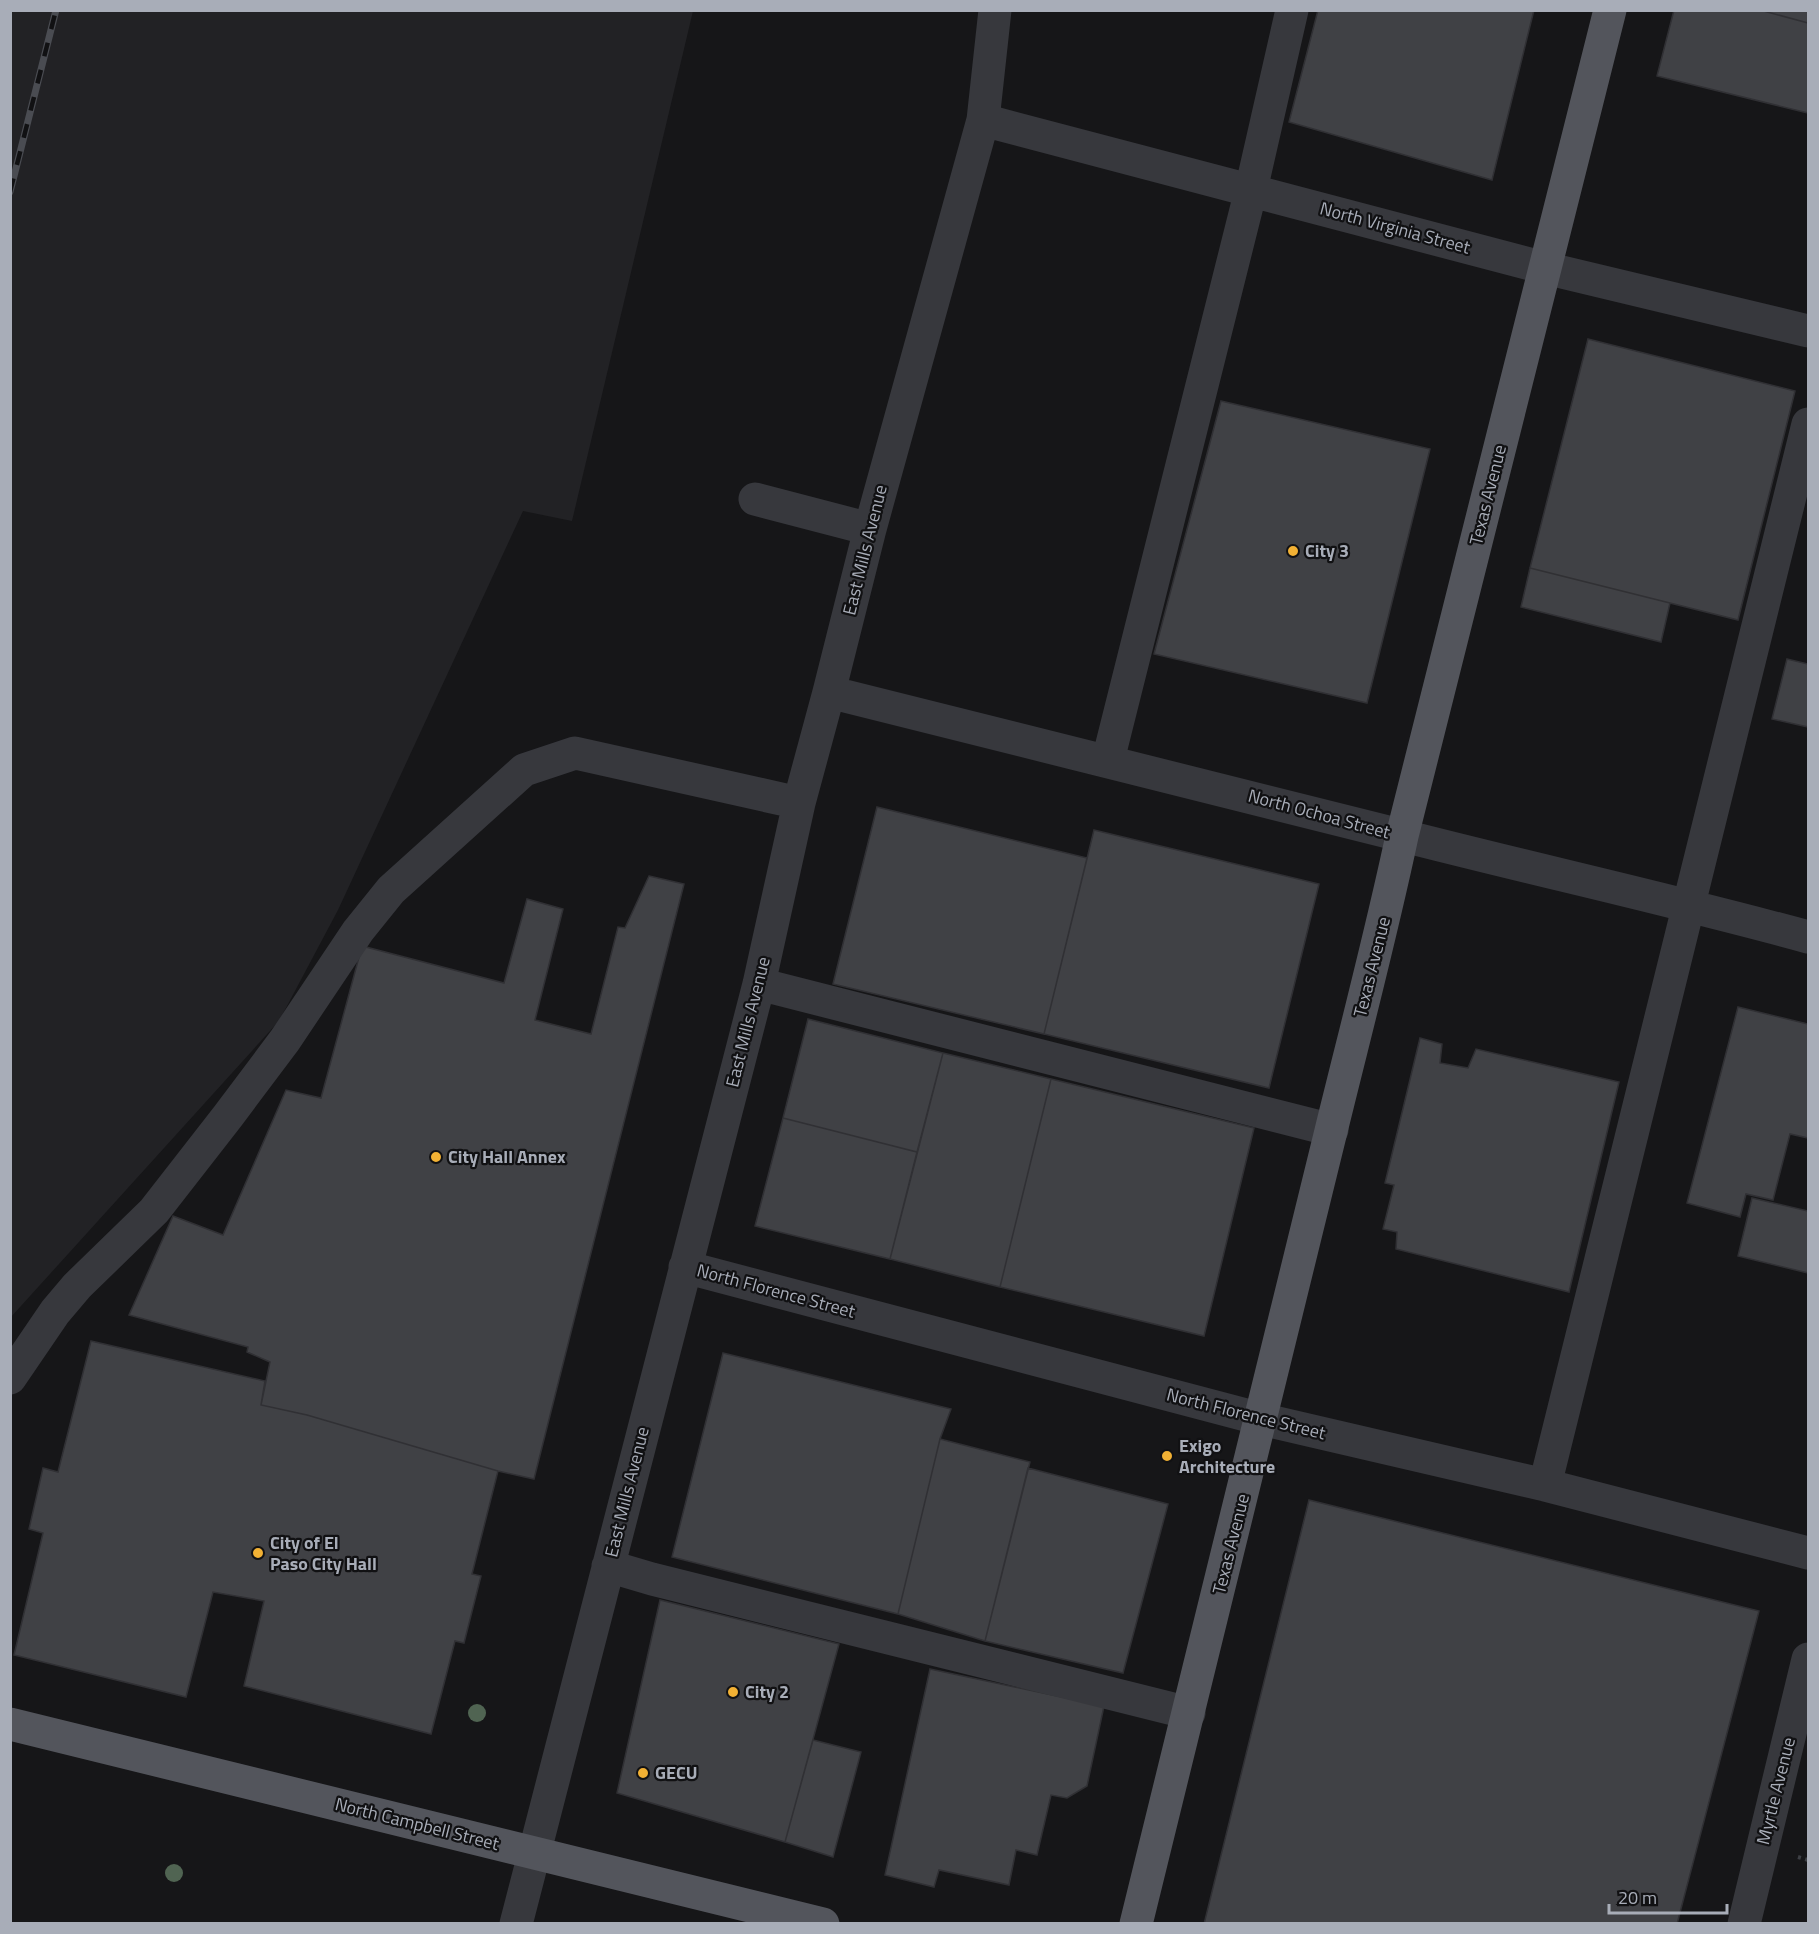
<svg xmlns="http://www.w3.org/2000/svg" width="1819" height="1934" font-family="'Titillium Web',sans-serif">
<rect width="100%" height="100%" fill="#161618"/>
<path fill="#222225" d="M 11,11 L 693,11 L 572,521 L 523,511 L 338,910 L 279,1021 L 11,1317 Z"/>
<path fill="#404145" stroke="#303034" stroke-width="1.5" d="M 1318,10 L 1534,10 L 1492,180 L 1289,122 Z
M 1674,10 L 1760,10 L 1808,23 L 1808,113 L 1657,76 Z
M 1760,10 L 1808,10 L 1808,23 Z
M 1588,339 L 1795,391 L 1738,620 L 1530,568 Z
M 1221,401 L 1430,449 L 1367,703 L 1154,654 Z
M 1530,568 L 1670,603 L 1661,642 L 1521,607 Z
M 1787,659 L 1808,664 L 1808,727 L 1772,719 Z
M 877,807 L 1087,858 L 1044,1034 L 833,984 Z
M 1094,830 L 1319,884 L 1269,1088 L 1044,1034 Z
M 649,876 L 684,884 L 534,1479 L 498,1471 L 307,1415 L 261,1405 L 270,1362 L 247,1352 L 248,1347 L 129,1315 L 173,1216 L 223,1235 L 286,1090 L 321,1098 L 362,946 L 504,983 L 527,899 L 563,909 L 535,1020 L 591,1034 L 618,927 L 625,928 Z
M 1738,1007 L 1808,1024 L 1808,1138 L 1790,1134 L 1773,1200 L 1746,1194 L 1740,1217 L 1687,1203 Z
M 808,1019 L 943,1053 L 917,1152 L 783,1118 Z
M 1420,1038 L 1442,1044 L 1440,1063 L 1468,1068 L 1476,1049 L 1619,1082 L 1569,1292 L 1396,1249 L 1397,1232 L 1383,1229 L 1394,1185 L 1385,1183 Z
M 943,1053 L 1051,1079 L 1000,1287 L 890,1259 Z
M 1051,1079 L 1254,1128 L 1204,1336 L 1000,1287 Z
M 783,1118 L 917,1152 L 890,1259 L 755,1226 Z
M 1752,1198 L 1808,1211 L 1808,1273 L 1738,1256 Z
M 91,1341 L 265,1381 L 261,1405 L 307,1415 L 498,1471 L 472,1574 L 481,1576 L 464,1643 L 455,1641 L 431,1734 L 244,1686 L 264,1601 L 213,1592 L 186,1697 L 14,1655 L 43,1533 L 29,1529 L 43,1468 L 58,1472 Z
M 723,1353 L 951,1409 L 940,1439 L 898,1614 L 672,1557 Z
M 940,1439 L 1030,1462 L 985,1641 L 898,1614 Z
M 1028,1468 L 1168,1504 L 1123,1673 L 985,1641 Z
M 1309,1500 L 1759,1611 L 1677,1924 L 1204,1924 Z
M 660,1600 L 839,1644 L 785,1842 L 617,1793 Z
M 930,1669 L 1104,1706 L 1087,1786 L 1067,1798 L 1051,1795 L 1037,1855 L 1016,1850 L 1009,1885 L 939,1870 L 934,1887 L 885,1875 Z
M 813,1740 L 861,1752 L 833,1857 L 785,1842 Z"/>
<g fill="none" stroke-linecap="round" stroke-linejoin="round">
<path stroke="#3d3f44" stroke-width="4" stroke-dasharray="3 4.5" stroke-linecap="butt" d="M 1798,1857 L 1808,1860"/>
<path stroke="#37383d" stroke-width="33" d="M 983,120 L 1545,268 L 1808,331
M 755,499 L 870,529
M 829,692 C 1020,738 1210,787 1400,835 C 1536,870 1673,900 1808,937
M 1108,760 L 1251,190 L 1292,10
M 759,984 L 1332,1130
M 685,1267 L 1261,1419 L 1545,1485 L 1808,1553
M 10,1378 L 55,1312 L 77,1286 L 154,1211 L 228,1116 L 285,1040 L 358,931 L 391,890 L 524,770 L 575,753 L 799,803
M 1545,1485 L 1808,424
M 608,1566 L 652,1579 L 1189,1713
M 516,1924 L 759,984 L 799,803 L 829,692 L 870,529 L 983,120 L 995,10
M 1744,1924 L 1808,1659"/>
<path stroke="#53555c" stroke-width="33" d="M 10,1724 L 823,1924
M 1136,1924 C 1202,1660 1268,1396 1331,1131 C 1355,1033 1381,935 1402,836 L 1610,10"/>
<defs>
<path id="rail" d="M 10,192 L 56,10"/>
</defs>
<use href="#rail" stroke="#4a4c52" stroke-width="7"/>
<use href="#rail" stroke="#111113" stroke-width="4.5" stroke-dasharray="14" stroke-linecap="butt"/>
</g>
<g fill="#506452">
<circle cx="477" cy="1713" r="9"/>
<circle cx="174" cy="1873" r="9"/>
</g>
<g fill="#f2b134" stroke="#111113" stroke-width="2">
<circle cx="1293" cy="551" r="6"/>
<circle cx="436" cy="1157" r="6"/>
<circle cx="1167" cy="1456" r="6"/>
<circle cx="258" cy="1553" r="6"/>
<circle cx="733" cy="1692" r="6"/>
<circle cx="643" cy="1773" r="6"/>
</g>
<g text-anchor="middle" stroke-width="4.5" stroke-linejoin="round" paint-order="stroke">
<g font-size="18" fill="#a8adb8" stroke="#111113">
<text transform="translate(1395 228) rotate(15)" y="6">North Virginia Street</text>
<text transform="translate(1488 495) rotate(-76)" y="6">Texas Avenue</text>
<text transform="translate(865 550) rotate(-76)" y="6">East Mills Avenue</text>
<text transform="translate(1319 814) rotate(15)" y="6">North Ochoa Street</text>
<text transform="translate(1372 967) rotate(-76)" y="6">Texas Avenue</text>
<text transform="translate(748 1022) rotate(-76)" y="6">East Mills Avenue</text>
<text transform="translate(776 1291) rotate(15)" y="6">North Florence Street</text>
<text transform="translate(1246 1414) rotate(14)" y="6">North Florence Street</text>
<text transform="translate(627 1492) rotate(-76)" y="6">East Mills Avenue</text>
<text transform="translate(1231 1544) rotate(-76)" y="6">Texas Avenue</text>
<text transform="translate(1776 1791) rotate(-76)" y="6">Myrtle Avenue</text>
<text transform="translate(417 1824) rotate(14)" y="6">North Campbell Street</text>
</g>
<g font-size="18" font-weight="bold" fill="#a8adb8" stroke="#111113" text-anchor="start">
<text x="1305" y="557">City 3</text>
<text x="448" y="1163">City Hall Annex</text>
<text x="1179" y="1452">Exigo<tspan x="1179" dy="21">Architecture</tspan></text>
<text x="270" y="1549">City of El<tspan x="270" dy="21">Paso City Hall</tspan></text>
<text x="745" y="1698">City 2</text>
<text x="655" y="1779">GECU</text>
</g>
</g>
<rect width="1819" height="1934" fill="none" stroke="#a8adb8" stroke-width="24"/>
<path d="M1609 1904v9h118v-9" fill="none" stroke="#a8adb8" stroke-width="3"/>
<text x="1618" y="1904" font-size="18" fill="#a8adb8" stroke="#111113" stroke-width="4.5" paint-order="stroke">20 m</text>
</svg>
